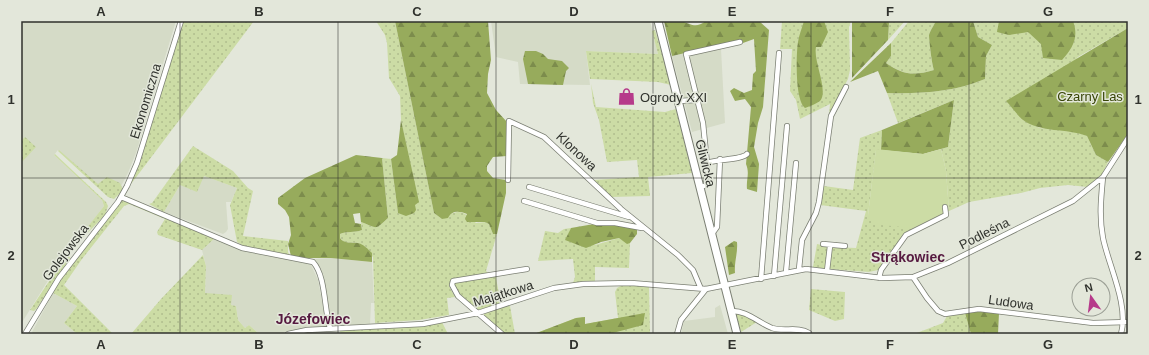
<svg xmlns="http://www.w3.org/2000/svg" width="1149" height="355" font-family="Helvetica,sans-serif">
<defs>
<pattern id="grass-dots" width="8" height="8" patternUnits="userSpaceOnUse"><rect width="8" height="8" fill="#ccdca5"/><path d="M2 2h.1M6 6h.1" fill="none" stroke="#b0bd8e" stroke-width="1.8" stroke-linecap="round"/></pattern>
<pattern id="forest-firs" width="22" height="20" patternUnits="userSpaceOnUse"><rect width="22" height="20" fill="#97ab5c"/><path d="M5 1l3.5 6h-7zM16 11l3.5 6h-7z" fill="#7c8c4c"/></pattern>
</defs>
<rect width="100%" height="100%" fill="#e3e7da"/>
<path fill="#d5dbc7" d="M 21,21 L 176,21 L 136,153 L 128,173 L 117,194 L 108,195 L 58,150 L 54,155 L 102,200 L 104,206 L 49,279 L 21,324 Z
M 491,21 L 650,21 L 658,54 L 586,51 L 590,85 L 520,84 L 518,62 L 496,57 Z
M 742,40 L 743,43 L 721,49 L 725,123 L 692,132 L 672,56 Z
M 204,176 L 237,188 L 231,202 L 226,202 L 228,229 L 226,232 L 223,234 L 164,212 L 180,185 Z
M 215,238 L 246,251 L 305,262 L 311,265 L 318,280 L 327,326 L 287,331 L 281,334 L 259,334 L 249,325 L 245,328 L 238,320 L 236,306 L 231,305 L 205,293 L 206,266 L 202,250 Z
M 331,258 L 372,262 L 374,303 L 371,303 L 370,325 L 330,326 L 328,304 L 319,266 L 314,259 Z
M 53,293 L 77,306 L 64,323 L 77,334 L 34,334 L 32,332 Z
M 720,305 L 728,334 L 681,334 L 684,321 L 715,317 L 715,308 Z"/>
<path fill="url(#grass-dots)" d="M 183,21 L 254,21 L 131,184 Z
M 376,21 L 395,21 L 434,213 L 442,219 C 458,209 462,209 476,223 L 485,222 L 489,224 L 493,234 L 497,234 L 486,271 L 489,274 L 452,280 L 449,286 L 455,297 L 447,298 L 449,315 L 419,320 L 375,323 L 373,257 L 359,243 L 344,242 L 340,238 L 340,234 C 347,231 354,233 362,230 L 361,222 C 378,228 374,231 388,218 L 382,158 L 391,159 L 398,213 L 418,202 L 401,120 L 400,96 L 389,78 L 387,43 L 385,35 Z
M 782,21 L 851,21 L 849,27 L 850,70 L 848,79 L 829,115 L 830,104 L 800,119 L 796,100 L 790,91 L 792,49 L 780,49 Z
M 888,21 L 905,21 L 888,40 L 889,23 Z
M 909,21 L 936,21 C 934,25 930,31 929,35 C 929,40 932,66 934,70 C 914,76 904,75 886,63 L 891,56 L 891,43 Z
M 973,21 L 1128,21 L 1128,28 L 1078,57 L 1023,120 L 1040,128 L 1074,131 L 1087,136 L 1096,155 L 1108,162 L 1101,177 L 1088,187 L 1068,185 L 1040,188 L 1021,193 L 969,202 L 949,211 L 946,171 L 941,149 L 948,147 L 954,100 L 898,123 L 887,93 C 919,94 955,92 985,79 L 986,56 L 992,45 L 978,37 Z
M 655,30 L 671,85 L 658,82 L 590,79 L 586,51 L 658,54 L 652,31 Z
M 591,84 L 596,107 L 665,112 L 676,109 L 692,173 L 648,177 L 650,196 L 611,197 L 594,180 L 639,177 L 637,160 L 607,162 L 599,120 L 593,103 Z
M 882,130 L 881,150 L 876,150 L 868,215 L 915,228 L 903,235 L 878,270 L 869,272 L 829,269 L 831,247 L 856,248 L 866,211 L 820,205 L 824,186 L 853,190 L 860,138 Z
M 25,137 L 36,147 L 21,163 L 21,141 Z
M 193,146 L 233,171 L 248,188 L 253,191 L 243,236 L 288,241 L 288,252 L 291,258 L 244,246 L 237,242 L 230,205 L 237,188 L 204,176 L 197,192 L 180,185 L 164,212 L 149,204 L 152,203 Z
M 59,150 L 98,184 L 107,177 L 120,183 L 123,190 L 114,199 L 108,197 L 58,151 Z
M 55,154 L 106,202 L 108,206 L 105,215 L 74,247 L 72,247 L 104,206 L 102,200 L 54,155 Z
M 123,200 L 167,217 L 167,220 L 168,218 L 215,238 L 202,250 L 158,235 L 157,232 L 165,219 L 129,204 L 124,206 L 82,259 L 64,285 L 113,334 L 77,334 L 64,323 L 77,306 L 53,293 C 57,281 112,210 123,200 Z
M 571,228 L 566,240 L 595,245 L 619,238 L 627,243 L 630,243 L 629,268 L 595,267 L 595,282 L 573,283 L 575,277 L 573,259 L 538,261 L 545,231 L 558,233 L 564,229 Z
M 817,244 L 826,246 L 828,250 L 827,269 L 813,267 Z
M 67,254 L 70,258 L 37,308 L 34,311 L 30,310 Z
M 203,255 L 206,266 L 205,293 L 232,295 L 231,305 L 236,306 L 238,320 L 245,328 L 249,325 L 259,334 L 131,334 L 161,299 Z
M 498,274 L 496,278 L 501,304 L 478,310 L 457,294 L 454,284 L 456,282 Z
M 624,284 L 649,286 L 650,334 L 534,334 L 576,318 L 585,317 L 585,324 L 618,318 L 615,292 L 617,288 Z
M 811,289 L 845,292 L 844,319 L 835,321 L 809,310 Z
M 510,306 L 515,334 L 505,334 L 484,316 L 484,314 L 496,308 Z
M 739,313 L 757,322 L 741,332 L 736,314 Z
M 965,313 L 971,334 L 914,334 L 943,323 L 947,316 Z
M 442,322 L 448,334 L 341,334 L 339,329 Z"/>
<path fill="url(#forest-firs)" d="M 395,21 L 488,21 L 491,60 L 488,74 L 487,93 L 496,110 L 507,122 L 507,156 L 493,157 L 487,166 L 487,171 L 493,178 L 506,180 L 506,193 L 497,234 L 493,234 L 489,224 L 485,222 L 467,222 L 465,219 L 467,214 C 459,211 452,210 448,218 L 442,219 L 434,213 Z
M 664,21 C 669,21 676,20 681,21 C 692,24 695,29 706,21 L 759,21 L 769,30 L 763,107 L 758,123 L 754,147 L 759,164 L 757,192 L 747,189 C 746,179 750,174 746,164 L 751,107 L 745,99 L 735,101 L 730,91 L 734,88 L 744,93 L 752,90 L 753,74 L 756,71 L 754,39 L 743,43 L 742,40 L 672,56 Z
M 804,21 L 824,21 L 828,32 L 821,47 L 816,47 C 813,61 829,91 820,101 C 816,104 810,106 805,108 C 795,101 796,55 798,42 C 799,35 802,28 804,21 Z
M 852,21 L 888,21 L 889,23 L 888,40 L 852,78 Z
M 936,21 L 973,21 L 978,37 L 992,45 L 986,56 L 985,79 C 955,92 919,94 887,93 L 878,71 L 850,82 L 891,43 L 891,56 L 886,63 C 903,75 914,76 934,70 C 932,65 929,41 929,35 C 930,31 934,25 936,21 Z
M 999,21 L 1073,21 C 1079,37 1073,48 1062,60 L 1043,58 L 1041,44 L 1028,32 L 1009,35 L 997,32 Z
M 1128,28 L 1128,134 L 1108,162 L 1096,155 L 1087,136 C 1067,128 1040,133 1023,120 C 1017,115 1012,107 1006,101 Z
M 525,51 L 536,51 L 543,54 L 548,59 L 562,61 L 569,68 L 566,71 L 563,85 L 528,84 L 523,59 Z
M 954,100 L 948,147 L 923,154 L 881,150 L 882,130 Z
M 401,120 L 419,202 L 415,205 L 416,210 L 414,213 L 406,216 L 398,213 L 391,159 L 397,155 Z
M 356,155 L 382,158 L 388,218 C 374,231 378,228 361,222 L 360,213 L 353,214 L 355,223 L 361,224 L 362,230 C 354,233 347,231 340,234 L 340,238 C 344,244 352,242 358,243 C 363,244 368,249 372,253 L 372,262 L 331,258 L 303,258 L 291,256 L 288,244 L 291,235 L 289,217 L 285,210 L 278,204 L 278,198 L 305,178 Z
M 594,224 L 617,224 L 637,228 L 637,234 L 630,243 L 627,244 L 619,238 L 601,242 L 586,248 L 565,240 L 571,228 Z
M 734,241 L 737,242 C 738,253 734,262 735,273 L 729,275 L 725,247 Z
M 985,311 L 999,313 L 998,334 L 971,334 L 965,313 Z
M 645,313 L 643,325 L 609,334 L 534,334 L 576,318 L 585,317 L 585,324 Z"/>
<path fill="#ccdca5" d="M 876,149 L 923,154 L 941,149 L 946,171 L 949,211 L 914,228 L 881,225 L 871,220 L 868,215 Z"/>
<g fill="none" stroke-linecap="round" stroke-linejoin="round">
<defs>
<path id="minor" d="M 678,101 L 698,100
M 707,163 L 703,123 L 686,54 L 740,42
M 1103,177 C 1101,198 1099,217 1103,238 C 1109,267 1129,305 1121,334
M 508,180 L 509,121 L 544,137 L 621,209 L 678,255 L 693,270 L 701,289
M 529,187 L 629,217
M 700,187 L 706,185 L 707,163 C 716,159 742,160 747,154
M 121,197 L 242,248 L 313,262 C 326,276 324,310 330,328
M 524,201 L 597,223 L 615,223 L 642,228
M 712,234 L 717,227 L 720,159
M 823,244 L 845,246
M 799,269 L 802,240 L 816,213 L 819,202 L 831,116 L 846,87
M 827,271 L 830,246
M 786,272 L 796,163
M 774,276 L 787,126
M 913,277 L 927,298 L 938,311 L 945,314 L 979,309 L 1093,323 L 1128,322
M 879,278 L 881,270 L 906,235 L 946,215 L 945,207
M 761,279 L 779,53
M 731,311 C 746,310 759,323 772,328 C 784,332 798,326 809,333
M 25,334 L 59,278 L 118,202 L 127,186 L 137,163 L 181,21
M 288,334 L 307,330 L 423,324 L 478,313 L 554,288 L 583,284 L 631,283 L 706,289 L 806,269 L 882,278 L 913,277 L 948,263 L 1073,201 L 1103,177 L 1128,138
M 502,334 L 458,296 L 452,285 L 453,281 L 527,269
M 677,334 L 681,320 L 706,289"/>
<path id="primary" d="M 658,21 L 737,334"/>
</defs>
<use href="#minor" stroke="#7b7f73" stroke-width="6"/>
<use href="#primary" stroke="#7b7f73" stroke-width="9"/>
<use href="#minor" stroke="#fff" stroke-width="4.5"/>
<use href="#primary" stroke="#fff" stroke-width="7"/>
</g>
<path fill="none" stroke="#30322d" stroke-width="1" stroke-opacity="0.55" d="M 180,21 L 180,334M 338,21 L 338,334M 496,21 L 496,334M 653,21 L 653,334M 811,21 L 811,334M 969,21 L 969,334M 21,178 L 1128,178"/>
<defs>
<symbol id="shop-bare" viewBox="-9 -9 18 18"><path d="M-5-2.5h2.3a2.7 3.5 0 0 1 5.4 0H5L5.5 6h-11ZM-1.5-2.5h3a1.5 2.3 0 0 0-3 0Z" fill="#b63a8a" stroke="#e3e7da" stroke-width="2.5" paint-order="stroke"/></symbol>
</defs>
<g fill-rule="evenodd">
<use href="#shop-bare" x="614" y="84" width="25" height="25"/>
</g>
<g text-anchor="middle" stroke-width="3" stroke-linejoin="round" paint-order="stroke">
<g font-size="13" fill="#374406" stroke="#e3e7da">
<text x="1090" y="101">Czarny Las</text>
</g>
<g font-size="13" fill="#30322d" stroke="#e3e7da" text-anchor="start">
<text x="640" y="102">Ogrody XXI</text>
</g>
<g font-size="13" fill="#30322d" stroke="#e3e7da">
<text transform="translate(145 101) rotate(-73)" y="5">Ekonomiczna</text>
<text transform="translate(577 151) rotate(43)" y="5">Klonowa</text>
<text transform="translate(706 163) rotate(76)" y="5">Gliwicka</text>
<text transform="translate(984 233) rotate(-27)" y="5">Podleśna</text>
<text transform="translate(65 252) rotate(-53)" y="5">Golejowska</text>
<text transform="translate(503 293) rotate(-17)" y="5">Majątkowa</text>
<text transform="translate(1011 302) rotate(8)" y="5">Ludowa</text>
</g>
<g font-size="14" font-weight="bold" fill="#561a40" stroke="#e3e7da">
<text x="908" y="262">Strąkowiec</text>
<text x="313" y="324">Józefowiec</text>
</g>
</g>
<rect width="1149" height="355" fill="none" stroke="#e3e7da" stroke-width="44"/>
<g transform="translate(1091 297) rotate(346)"><circle r="19" fill="#e3e7da" stroke="#9b9f95"/>
<path d="M0-3L7 15L0 10L-7 15Z" fill="#b63a8a"/>
<text y="-6" font-size="11" font-weight="bold" text-anchor="middle" fill="#30322d">N</text>
</g>
<rect x="22" y="22" width="1105" height="311" fill="none" stroke="#30322d" stroke-width="1.5"/>
<g font-size="13" text-anchor="middle" font-weight="bold" fill="#30322d">
<text x="101" y="16">A</text>
<text x="259" y="16">B</text>
<text x="417" y="16">C</text>
<text x="574" y="16">D</text>
<text x="732" y="16">E</text>
<text x="890" y="16">F</text>
<text x="1048" y="16">G</text>
<text x="11" y="104">1</text>
<text x="1138" y="104">1</text>
<text x="11" y="260">2</text>
<text x="1138" y="260">2</text>
<text x="101" y="349">A</text>
<text x="259" y="349">B</text>
<text x="417" y="349">C</text>
<text x="574" y="349">D</text>
<text x="732" y="349">E</text>
<text x="890" y="349">F</text>
<text x="1048" y="349">G</text>
</g>
</svg>
